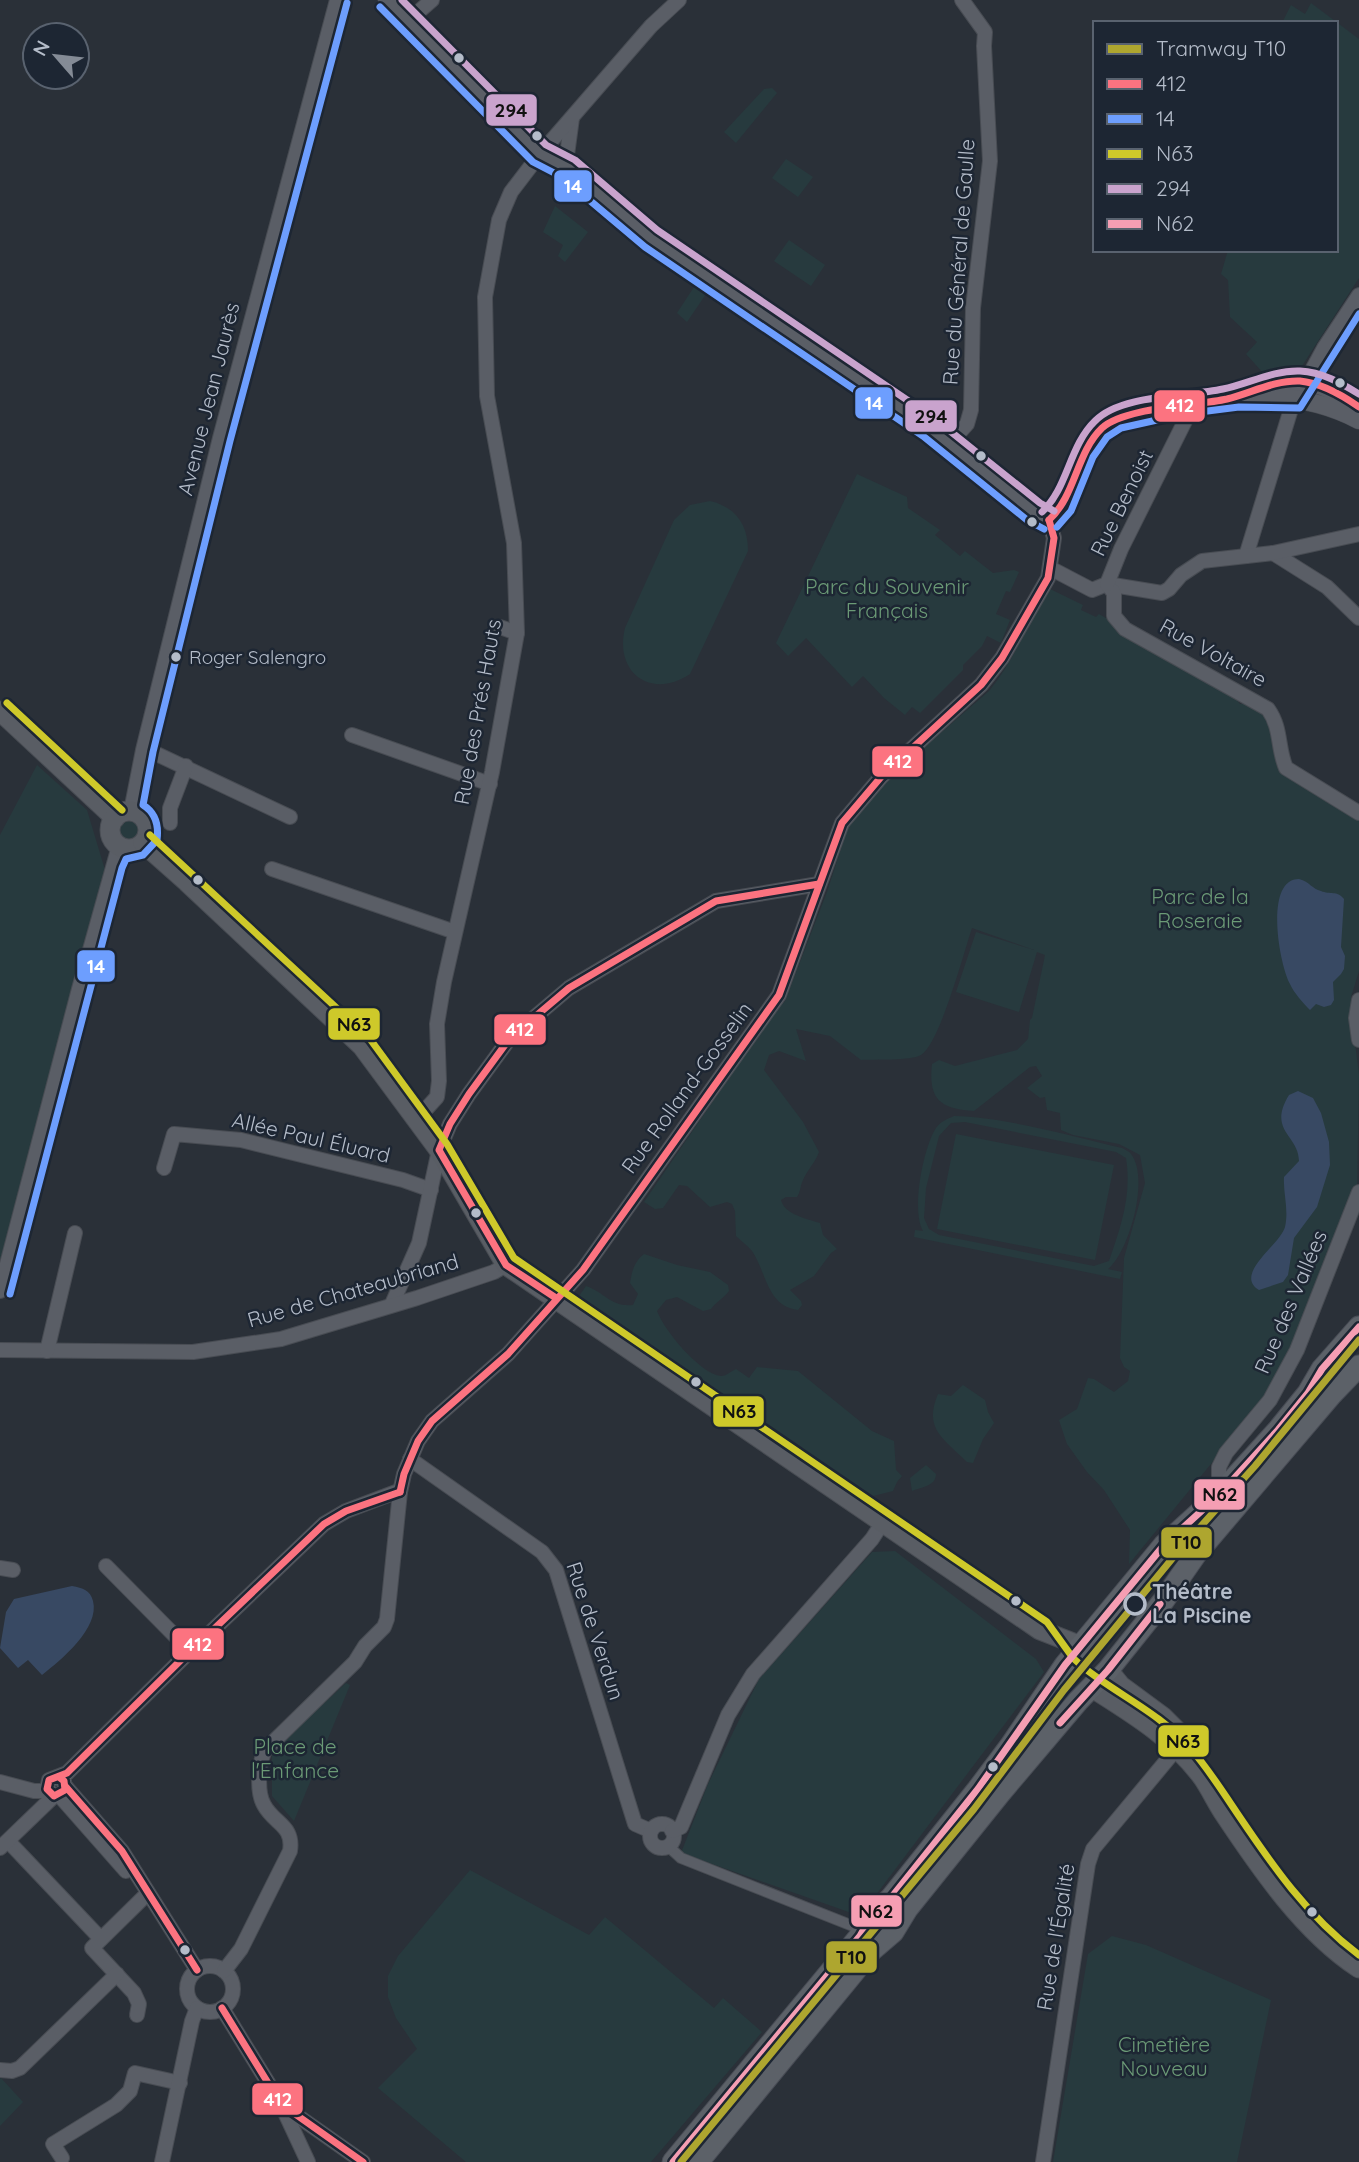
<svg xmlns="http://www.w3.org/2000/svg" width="1359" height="2162" font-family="Quicksand,sans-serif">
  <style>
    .green { fill: #273a3e; fill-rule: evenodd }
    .water { fill: #384963 }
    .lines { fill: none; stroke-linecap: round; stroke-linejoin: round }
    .pedestrian-casing { stroke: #484c53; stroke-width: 12 }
    .minor-casing { stroke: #484c53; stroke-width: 16 }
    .tertiary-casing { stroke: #484c53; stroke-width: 19 }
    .secondary-casing { stroke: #484c53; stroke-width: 21 }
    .primary-casing { stroke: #484c55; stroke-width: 23 }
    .pedestrian { stroke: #5a5e66; stroke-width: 10 }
    .minor { stroke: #5a5e66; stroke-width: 14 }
    .tertiary { stroke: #5a5e66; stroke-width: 18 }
    .secondary { stroke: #595d64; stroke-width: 19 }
    .primary { stroke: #5c6168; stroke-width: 21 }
    .bus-1-casing { stroke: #1d2633; stroke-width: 12 }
    .bus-2-casing { stroke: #1d2633; stroke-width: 12 }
    .bus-3-casing { stroke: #1d2633; stroke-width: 12 }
    .bus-4-casing { stroke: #1d2633; stroke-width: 12 }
    .bus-5-casing { stroke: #1d2633; stroke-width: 12 }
    .bus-1 { stroke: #fc7380; stroke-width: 7 }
    .bus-2 { stroke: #6d9efe; stroke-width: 7 }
    .bus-3 { stroke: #cec92a; stroke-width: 7 }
    .bus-4 { stroke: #c9a3cd; stroke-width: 7 }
    .bus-5 { stroke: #f59eb3; stroke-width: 7 }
    .tram-1-casing { stroke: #1d2633; stroke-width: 12 }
    .tram-1 { stroke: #aea62f; stroke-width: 7 }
    .bus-dot { fill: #b4bcc9; stroke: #1d2633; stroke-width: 2.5 }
    .stop-dot { fill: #1d2633; stroke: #b4bcc9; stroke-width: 3.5 }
    .labels { text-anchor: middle; stroke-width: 5; stroke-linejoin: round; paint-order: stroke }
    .bus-label { font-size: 19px; fill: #b4bcc9; stroke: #1d2633; text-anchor: start }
    .street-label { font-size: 21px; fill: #b4bcc9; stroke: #1d2633 }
    .park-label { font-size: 21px; fill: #6b9a76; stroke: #1d2633 }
    .stop-label { font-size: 21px; font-weight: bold; fill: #b4bcc9; stroke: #1d2633; text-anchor: start }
    .line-badge { stroke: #1d2633; stroke-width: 2.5 }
    .badge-label { font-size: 19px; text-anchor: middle; font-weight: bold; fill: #fff }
    .pale-badge-label { font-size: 19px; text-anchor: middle; font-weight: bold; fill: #111 }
  </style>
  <rect width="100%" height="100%" fill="#2a3038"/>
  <g class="green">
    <path d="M1311,3l48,36v239l-57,88 -9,6 -28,3 -19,-21 11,-12 -27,-25 -2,-37 -7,-6 7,-24h108v-227h-54l9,-18 14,9z"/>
    <path d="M772,88l5,5 -41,50 -12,-11 40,-43z"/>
    <path d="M786,159l27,18 -15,20 -26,-19z"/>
    <path d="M555,206l33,26 -23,30 -7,-6 5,-11 -20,-13z"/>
    <path d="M789,240l36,25 -14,21 -37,-25z"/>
    <path d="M694,287l12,7 -19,28 -10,-9z"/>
    <path d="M857,474l50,23 1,11 32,22 -5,5 25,21 5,-5 28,22 21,-3 5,2 -9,20 -4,-1 -10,23 14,6 -9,23 -14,-7 -5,10 -19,19v5l-43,43 -8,-6 -7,8 -21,-17 -21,-22 -11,11 -46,-49 -18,18 -12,-13z"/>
    <path d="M710,501c26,6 38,24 38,50l-58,123c-39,26 -76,-1 -65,-46l49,-108 16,-15z"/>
    <path d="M1048,588l35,17 -2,5 15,7 3,-3 129,76 12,14h5l21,10 16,58 77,49v150l-8,26v14l8,64 -2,119 -76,178 -25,37 -127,155 1,-34 -26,-40 -17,-18 -20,-28 -8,-24 18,-11 11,-31 6,1 20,13 14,-11 2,-10 -6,-4 -4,-9 4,-100 21,-75 -5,-28 -21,-11 -46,-9 -12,-5 -1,-17 -13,-3 -2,-13 -5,1 -13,-10 15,-12 -6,-10 -6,1 -56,44c-34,-2 -46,-12 -42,-47l7,-4 16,6 62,-16 11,-11 2,-19 2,-2 13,-63 -8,-3 -18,60 -63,-20 20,-60 58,18 -62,-22c-8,24 -32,115 -51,127 -10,6 -47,4 -60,5l-31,-24 -34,-7 10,32 -27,-10 -10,4 -5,15 39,52 16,30c-4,11 -11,17 -16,28 -3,6 -2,11 -6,17h-11l-5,3c3,14 26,19 39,23l3,12 14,14 -6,4 -17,23 -24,14 11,11 1,4 -4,5c-31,-3 -32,-39 -46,-59 -4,-5 -11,-10 -16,-15l-1,-25 -3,-7 -5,-2 -17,5 -23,-21 -8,-1 -16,23 -8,1 -11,-7 123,-180 18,-21 42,-109 21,-65 41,-49 100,-87c25,-30 40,-69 59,-103z"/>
    <path d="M37,765l50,45 18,60 -105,398v-433z"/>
    <circle cx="129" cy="830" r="12"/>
    <path d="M954,1116c51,1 117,20 168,32 3,2 7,3 9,6 19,24 -2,98 -23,115l14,3 -2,7 -206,-42 1,-7 8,1c-12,-20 0,-83 13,-103 4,-6 11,-9 18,-12zM965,1122l151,30 10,6c6,37 -5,68 -17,103l-15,5 -155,-31 -10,-6 -5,-11 2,-30 13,-52 12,-13z"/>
    <path d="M956,1134l158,31 -19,95 -158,-31z"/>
    <path d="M644,1254l33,11 33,7 18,13 1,6c-5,7 -13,11 -18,18l-8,2 -26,-14 -11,3 -9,11c7,19 43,63 64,65 6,0 10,-5 15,-7l13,9 8,-11 41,4 74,60 22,10 2,29 6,6 -5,6 -4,9 -20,5 -296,-197 9,-13c20,7 24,21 47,19l5,-11 -8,-11c2,-12 4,-21 14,-29z"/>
    <path d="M963,1385l22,15 3,12 6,11 -11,16 -10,24 -6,-1c-23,-23 -44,-33 -29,-68l13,2z"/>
    <path d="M926,1465l10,9c0,12 -14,13 -24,17l-2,-13z"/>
    <path d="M895,1551l141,108 8,13 -184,244 -179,-63 27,-69 51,-105 113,-127z"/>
    <path d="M346,1683l4,2 -56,136 -22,-25v-45z"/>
    <path d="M470,1870l119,65 16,-18 109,91 9,-10 39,34 -111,130h-185l-88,-74 39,-39 -21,-31 -8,-21v-21l10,-20z"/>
    <path d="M1112,1936l34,9 125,55 -34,162h-184l35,-208z"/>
    <path d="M1,2078l22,24 -23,24v-47z"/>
  </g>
  <g class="water">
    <path d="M1299,879c11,3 13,10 22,12 9,4 16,-1 23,8l-3,48 4,9 -1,13 -3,5 -8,8 1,18 -3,5 -7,2 -8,-3 -6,6c-7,-7 -16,-17 -20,-26 -11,-20 -26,-105 9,-105z"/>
    <path d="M1298,1091l15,7 8,15 8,29 1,23 -13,42 -23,31 -6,37 -5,7 -24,8c-26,-16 21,-45 26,-63 4,-18 -2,-33 -1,-50l15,-16c0,-26 -32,-30 -10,-66z"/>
    <path d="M72,1586c11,2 18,4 21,15 7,27 -32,59 -51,74l-14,-15 -10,8 -18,-20 6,-36 8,-13z"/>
  </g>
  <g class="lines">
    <g class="pedestrian-casing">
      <path id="pedestrian" d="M669,1847l12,11 182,72"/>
    </g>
    <g class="minor-casing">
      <g id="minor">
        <path d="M408,21l24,-21"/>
        <path d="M568,168l-1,-13 5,-37"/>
        <path d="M950,443l17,-19 4,-14 2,-102 17,-147 -6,-115 1,-14 -23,-32"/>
        <path d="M1273,553l54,34 32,31"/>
        <path d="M1246,556l45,-147 33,-61 35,-53"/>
        <path d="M1050,568l42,22 15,-6 55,9 7,-4 12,-14 21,-14 71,-8 86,-19"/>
        <path d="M1107,584l7,9v23l11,13 143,80c14,20 9,38 18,59l73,45"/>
        <path d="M1107,584l14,-35 73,-146"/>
        <path d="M500,627l17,6"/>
        <path d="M352,735l138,49"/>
        <path d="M144,748l146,69"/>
        <path d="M131,811l12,-61 77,-312 117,-438"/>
        <path d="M170,823v-15l16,-42"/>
        <path d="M272,869l183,63"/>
        <path d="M1359,1000l-3,18 3,22"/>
        <path d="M417,1119l20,-22 2,-16 -2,-57 7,-42 48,-210 25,-139 -3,-90 -27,-147 -2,-99 14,-77 12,-28 29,-38 111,-128 28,-26"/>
        <path d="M164,1168l10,-34 67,6 162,40 28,10"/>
        <path d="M0,1291l79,-302 40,-143"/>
        <path d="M392,1304l27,-61 20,-93 11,-26 19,-30 41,-56 59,-50 147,-87 103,-17"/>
        <path d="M0,1350l193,2 88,-13 136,-41 77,-26 12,-7"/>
        <path d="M47,1351l28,-118"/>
        <path d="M410,1459l132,93 14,18 79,254 16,7"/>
        <path d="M1219,1495v-28l7,-14 44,-53 27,-50 62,-158"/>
        <path d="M106,1566l80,81"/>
        <path d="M0,1568l13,2"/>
        <path d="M59,1777l5,4 1,9 -6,5 -5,1 -7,-7 2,-9 18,-7 118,-117 -2,-5 3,-4 8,1 130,-124 22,-13 50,-19h4"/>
        <path d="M0,1782l34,9h14"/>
        <path d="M66,1787l56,64 75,119"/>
        <path d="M59,1795l67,76"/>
        <circle cx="662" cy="1836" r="12"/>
        <path d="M672,1831l9,-4 47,-112 25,-41 119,-135 11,-17"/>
        <path d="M8,1841l93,98"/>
        <path d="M0,1848l54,-52"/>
        <circle cx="210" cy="1989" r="23"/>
        <path d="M224,1971l17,-22 49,-98c4,-26 -16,-27 -26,-46 -8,-14 -5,-42 1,-55l90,-88 10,-16 19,-19 3,-8 13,-127 4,-18 14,-33 14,-20 76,-67 75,-84 196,-275 63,-172 39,-46 100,-92 21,-27 46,-80 6,-40 -5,-18"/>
        <path d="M222,2008l59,96 27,58"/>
        <path d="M137,2015l2,-11 -5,-11 -42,-45 56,-55"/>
        <path d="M0,2070l12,1 8,-3 97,-94"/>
        <path d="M282,2105l81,57"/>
        <path d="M62,2158l-9,-14 63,-39 14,-14 5,-18 45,10"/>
        <path d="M162,2162l30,-141 5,-13"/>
        <path d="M1043,2162l45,-298 5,-15 84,-101"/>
      </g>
    </g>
    <g class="tertiary-casing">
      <g id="tertiary">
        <path d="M387,0l153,154 28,14 83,70 278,190 116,91 7,-1c23,-27 24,-68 52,-92 24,-20 102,-21 135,-30 21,-5 45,-18 67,-14 18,2 39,15 53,25"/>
        <path d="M1254,396c36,0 73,7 105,24"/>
      </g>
    </g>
    <g class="secondary-casing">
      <g id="secondary">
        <path d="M0,711l115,107"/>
        <circle cx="129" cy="830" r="19"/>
        <path d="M143,843l44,39 175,164 77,104 67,115 534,365 41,16"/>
        <path d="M1108,1670l13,16 42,31 26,26"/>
        <path d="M1091,1687c41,26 83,51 112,91 8,12 14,25 22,37 36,54 79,117 134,153"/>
      </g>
    </g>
    <g class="primary-casing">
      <g id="primary">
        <path d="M673,2162l187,-226 12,-21 19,-17 87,-109 33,-44 54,-80 99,-120 55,-50 59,-65 30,-37 14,-24 37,-42"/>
        <path d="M698,2162l174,-212 21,-18 14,-23 94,-117 77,-91 30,-31 56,-70 32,-46 135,-159 28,-29"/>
      </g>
    </g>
    <use href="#pedestrian" class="pedestrian"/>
    <use href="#minor" class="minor"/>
    <use href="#tertiary" class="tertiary"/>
    <use href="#secondary" class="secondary"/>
    <use href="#primary" class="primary"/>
    <g class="bus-1-casing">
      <g id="bus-1">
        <path d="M1049,520c27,-25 27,-67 53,-92 23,-21 94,-22 125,-29 24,-6 48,-19 73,-18 22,2 42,14 59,26"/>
        <path d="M556,1298l-50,-33 -67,-115 11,-26 19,-30 41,-56 59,-50 147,-87 103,-17"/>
        <path d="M400,1492l4,-18 14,-33 14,-20 76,-67 75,-84 196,-275 63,-172 39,-46 100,-92 21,-27 46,-80 6,-40 -5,-18"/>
        <path d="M59,1777l5,4 1,9 -11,6 -7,-7 2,-9 18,-7 118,-117 -2,-5 3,-4 8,1 130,-124 22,-13 54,-19"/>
        <path d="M66,1787l56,64 75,119"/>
        <path d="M222,2008l59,96 82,58"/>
      </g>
    </g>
    <g class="bus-2-casing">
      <g id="bus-2">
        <path d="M380,7l153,155 29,15 83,70 278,189 104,84 17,9"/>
        <path d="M1057,527l14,-16 22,-54 14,-20 14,-9 63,-14 55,-7 61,1 59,-94"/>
        <path d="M10,1294l112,-426 4,-9 17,-4 14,-15c2,-15 -1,-27 -14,-35l10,-53 77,-311 117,-438"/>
      </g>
    </g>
    <g class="bus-3-casing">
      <g id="bus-3">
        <path d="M7,703l115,107"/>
        <path d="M150,835l220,204 77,105 67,114 533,364 26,36 10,9c35,28 77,46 107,81 18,20 32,43 47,65 35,52 71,104 122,142"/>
      </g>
    </g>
    <g class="bus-4-casing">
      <g id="bus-4">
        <path d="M402,0l144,145 29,15 82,70 278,189 105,84 14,8"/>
        <path d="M1042,512c26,-24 27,-66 53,-91 26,-27 92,-24 128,-32 25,-5 50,-19 77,-18 22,1 41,12 59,23"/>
      </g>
    </g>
    <g class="bus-5-casing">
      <g id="bus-5">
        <path d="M1060,1723l48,-53 52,-66"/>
        <path d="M673,2162l187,-226 12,-21 19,-17 87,-109 87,-124 99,-120 55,-50 59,-65 30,-37 14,-24 37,-42"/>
      </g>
    </g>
    <use href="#bus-1" class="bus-1"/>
    <use href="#bus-2" class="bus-2"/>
    <use href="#bus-3" class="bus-3"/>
    <use href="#bus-4" class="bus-4"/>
    <use href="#bus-5" class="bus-5"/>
    <g class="tram-1-casing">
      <path id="tram-1" d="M681,2162l293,-353 90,-119 112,-136 79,-88 104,-126"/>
    </g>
    <use href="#tram-1" class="tram-1"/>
  </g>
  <g class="bus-dot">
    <circle cx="459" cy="58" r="6"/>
    <circle cx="537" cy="136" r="6"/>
    <circle cx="1340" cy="383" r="6"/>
    <circle cx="981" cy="456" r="6"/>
    <circle cx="1032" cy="522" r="6"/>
    <circle cx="176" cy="657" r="6"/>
    <circle cx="198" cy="880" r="6"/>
    <circle cx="476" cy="1213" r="6"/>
    <circle cx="696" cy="1382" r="6"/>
    <circle cx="1016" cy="1601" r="6"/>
    <circle cx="993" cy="1767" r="6"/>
    <circle cx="1312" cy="1912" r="6"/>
    <circle cx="185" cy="1950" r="6"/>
  </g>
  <circle class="stop-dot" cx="1135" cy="1604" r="10"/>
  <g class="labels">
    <g class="bus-label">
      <text x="189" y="664">Roger Salengro</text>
    </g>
    <g class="street-label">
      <text transform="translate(959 262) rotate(-86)" y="7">Rue du Général de Gaulle</text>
      <text transform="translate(209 399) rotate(-76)" y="7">Avenue Jean Jaurès</text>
      <text transform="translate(1122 503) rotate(-64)" y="7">Rue Benoist</text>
      <text transform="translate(1213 653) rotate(29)" y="7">Rue Voltaire</text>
      <text transform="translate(478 712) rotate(-80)" y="7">Rue des Prés Hauts</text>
      <text transform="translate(687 1088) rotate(-54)" y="7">Rue Rolland-Gosselin</text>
      <text transform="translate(311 1138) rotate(13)" y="7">Allée Paul Éluard</text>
      <text transform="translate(353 1291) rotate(-16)" y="7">Rue de Chateaubriand</text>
      <text transform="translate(1291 1302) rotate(-67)" y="7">Rue des Vallées</text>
      <text transform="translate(595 1631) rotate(72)" y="7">Rue de Verdun</text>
      <text transform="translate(1056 1937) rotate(-81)" y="7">Rue de l'Égalité</text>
    </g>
    <g class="park-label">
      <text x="887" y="594">Parc du Souvenir<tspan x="887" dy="24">Français</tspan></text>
      <text x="1200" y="904">Parc de la<tspan x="1200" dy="24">Roseraie</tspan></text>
      <text x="295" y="1754">Place de<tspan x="295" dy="24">l'Enfance</tspan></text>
      <text x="1164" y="2052">Cimetière<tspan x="1164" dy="24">Nouveau</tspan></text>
    </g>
    <g class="stop-label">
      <text x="1152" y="1599">Théâtre<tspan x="1152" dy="24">La Piscine</tspan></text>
    </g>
  </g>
  <g class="line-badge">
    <rect x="485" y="93" width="53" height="34" rx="7" fill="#c9a3cd"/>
    <rect x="553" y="169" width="40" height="34" rx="7" fill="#6d9efe"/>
    <rect x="854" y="386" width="40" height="34" rx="7" fill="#6d9efe"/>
    <rect x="1153" y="389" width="53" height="34" rx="7" fill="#fc7380"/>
    <rect x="904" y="399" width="54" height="34" rx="7" fill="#c9a3cd"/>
    <rect x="871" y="745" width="53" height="33" rx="7" fill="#fc7380"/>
    <rect x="76" y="949" width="40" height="34" rx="7" fill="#6d9efe"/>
    <rect x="327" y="1007" width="54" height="34" rx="7" fill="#cec92a"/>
    <rect x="493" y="1013" width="54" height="33" rx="7" fill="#fc7380"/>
    <rect x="712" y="1395" width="53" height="33" rx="7" fill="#cec92a"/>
    <rect x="1193" y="1478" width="53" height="33" rx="7" fill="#f59eb3"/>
    <rect x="1160" y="1526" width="53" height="33" rx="7" fill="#aea62f"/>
    <rect x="171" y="1627" width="54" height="34" rx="7" fill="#fc7380"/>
    <rect x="1157" y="1724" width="53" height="34" rx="7" fill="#cec92a"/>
    <rect x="850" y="1894" width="53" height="34" rx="7" fill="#f59eb3"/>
    <rect x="825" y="1940" width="53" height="34" rx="7" fill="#aea62f"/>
    <rect x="251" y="2082" width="53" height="34" rx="7" fill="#fc7380"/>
  </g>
  <g class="badge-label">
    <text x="573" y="193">14</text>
    <text x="874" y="410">14</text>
    <text x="1180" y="412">412</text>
    <text x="898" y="768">412</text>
    <text x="96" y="973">14</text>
    <text x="520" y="1036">412</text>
    <text x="198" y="1651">412</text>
    <text x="278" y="2106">412</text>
  </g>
  <g class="pale-badge-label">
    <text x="511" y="117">294</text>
    <text x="931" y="423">294</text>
    <text x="354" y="1031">N63</text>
    <text x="739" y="1418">N63</text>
    <text x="1220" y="1501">N62</text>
    <text x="1186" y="1549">T10</text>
    <text x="1183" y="1748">N63</text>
    <text x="876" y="1918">N62</text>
    <text x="851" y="1964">T10</text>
  </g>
  <rect x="1093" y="21" width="245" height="231" fill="#1d2633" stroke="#59626f" stroke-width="2"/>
  <rect x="1107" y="44" width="35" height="10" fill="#aea62f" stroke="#59626f" stroke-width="2"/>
  <text x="1156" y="56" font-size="21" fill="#b4bcc9">Tramway T10</text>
  <rect x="1107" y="79" width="35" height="10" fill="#fc7380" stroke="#59626f" stroke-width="2"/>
  <text x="1156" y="91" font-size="21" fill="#b4bcc9">412</text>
  <rect x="1107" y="114" width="35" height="10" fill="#6d9efe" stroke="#59626f" stroke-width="2"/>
  <text x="1156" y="126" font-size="21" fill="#b4bcc9">14</text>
  <rect x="1107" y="149" width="35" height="10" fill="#cec92a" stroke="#59626f" stroke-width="2"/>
  <text x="1156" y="161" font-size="21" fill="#b4bcc9">N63</text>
  <rect x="1107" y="184" width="35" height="10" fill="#c9a3cd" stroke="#59626f" stroke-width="2"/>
  <text x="1156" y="196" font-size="21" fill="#b4bcc9">294</text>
  <rect x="1107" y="219" width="35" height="10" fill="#f59eb3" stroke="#59626f" stroke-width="2"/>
  <text x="1156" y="231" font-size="21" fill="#b4bcc9">N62</text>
  <g transform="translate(56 56) rotate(298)"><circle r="33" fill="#1d2633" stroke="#59626f" stroke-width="2"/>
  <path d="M0-5L12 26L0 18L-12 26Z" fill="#848b96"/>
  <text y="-10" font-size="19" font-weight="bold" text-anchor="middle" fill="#b4bcc9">N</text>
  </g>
</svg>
